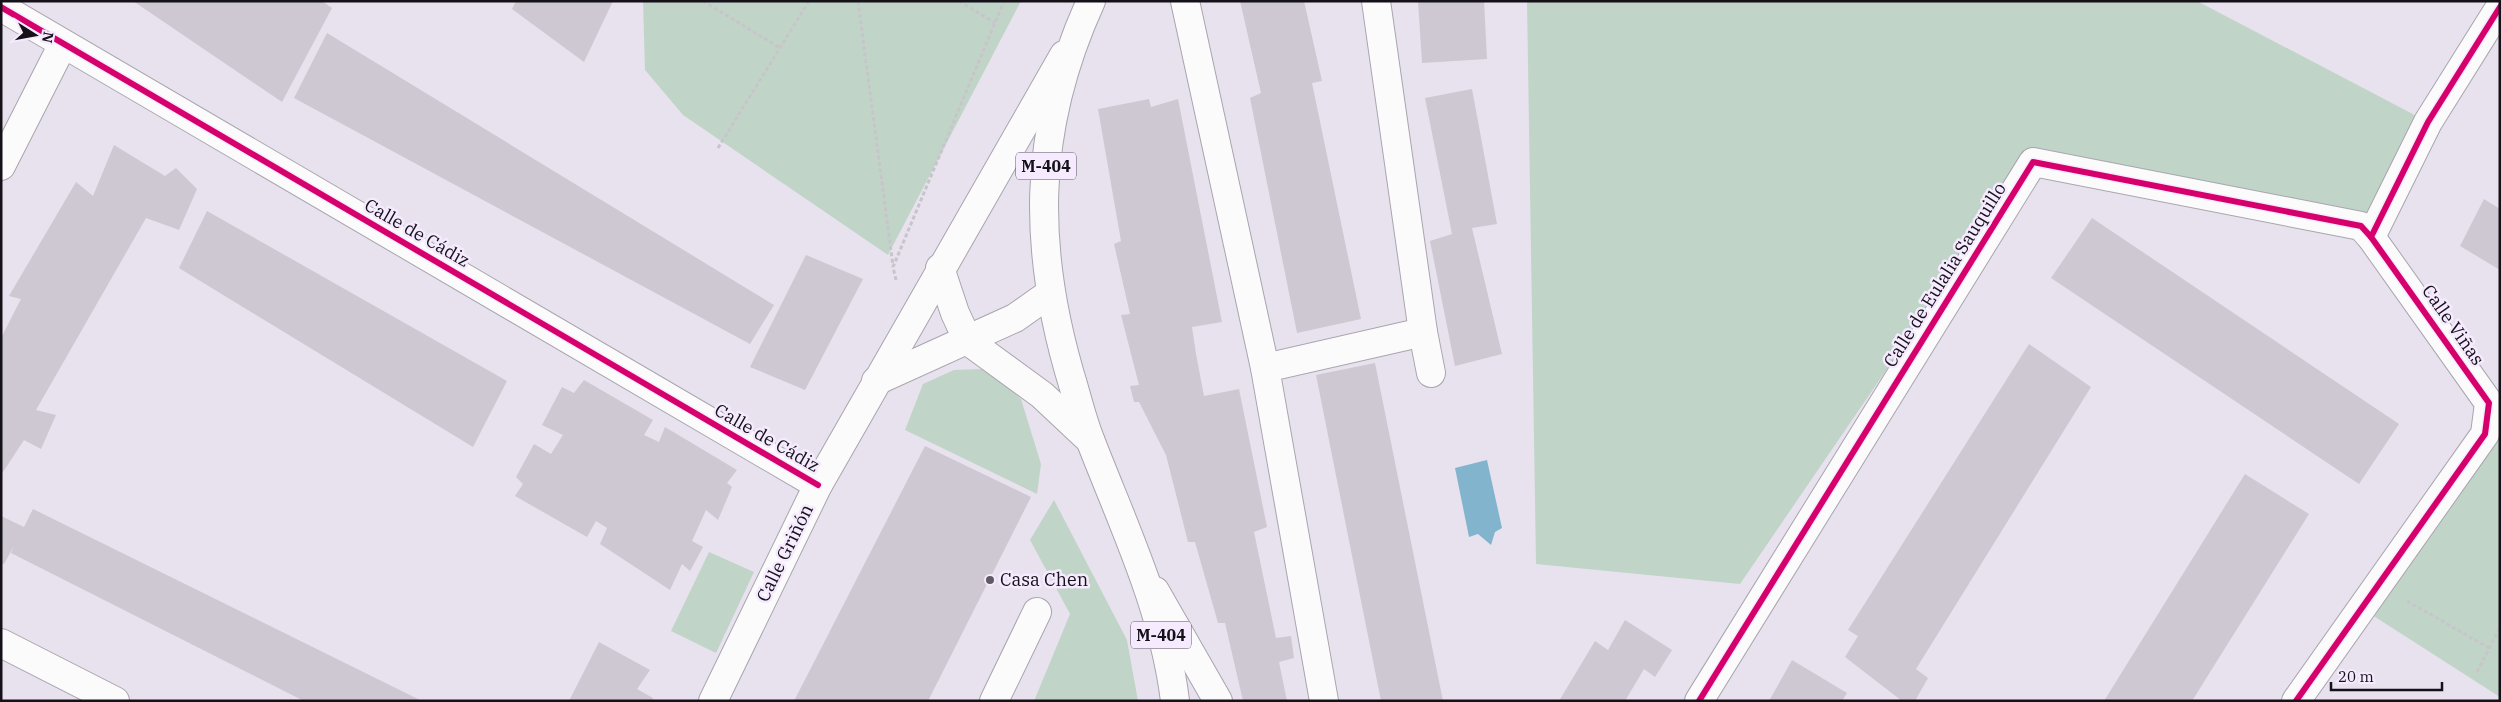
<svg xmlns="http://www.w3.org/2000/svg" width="2501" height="702" font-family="'IBM Plex Serif',serif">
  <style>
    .green { fill: #c0d5c8 }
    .water { fill: #82b4cd }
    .building { fill: #cdc8d2 }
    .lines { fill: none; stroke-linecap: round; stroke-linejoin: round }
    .minor-casing { stroke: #a9a4ae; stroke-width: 30 }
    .major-casing { stroke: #a9a4ae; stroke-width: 30 }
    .path { stroke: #c8c5ca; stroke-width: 3; stroke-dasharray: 4 2.5; stroke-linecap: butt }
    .minor { stroke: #fcfbfc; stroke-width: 28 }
    .major { stroke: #fcfbfc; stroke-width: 28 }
    .cycleway-casing { stroke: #f5eafe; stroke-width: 9 }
    .cycleway { stroke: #d6006c; stroke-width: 6 }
    .poi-dot { fill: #5f5a64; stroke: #f5eafe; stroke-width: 2 }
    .labels { text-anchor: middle; stroke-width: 5; stroke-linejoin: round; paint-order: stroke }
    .shield { fill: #f5eafe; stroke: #58525e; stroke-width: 1 }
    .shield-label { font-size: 16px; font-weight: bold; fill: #151119 }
    .street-label { font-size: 18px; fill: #151119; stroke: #f5eafe }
    .poi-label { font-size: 18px; fill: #151119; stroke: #f5eafe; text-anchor: start }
  </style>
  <rect width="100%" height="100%" fill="#e8e2ee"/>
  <g class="green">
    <path d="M643,1h378l-133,254 -205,-140 -38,-45z"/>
    <path d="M1527,1h670l231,121 -57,92 -333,-66 -298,436 -204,-20z"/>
    <path d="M982,369l22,14 17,16 20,65 -4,30 -132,-64 18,-46 31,-14z"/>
    <path d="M2500,421v276l-128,-82z"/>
    <path d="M1054,500l73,140 11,61h-104l36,-87 -40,-74z"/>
    <path d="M709,552l45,20 -38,81 -45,-22z"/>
  </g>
  <path class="water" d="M1487,460l15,68 -7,4 -4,13 -13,-11 -9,3 -14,-69z"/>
  <g class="building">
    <path d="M133,1h189l10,7 -50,94z"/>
    <path d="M516,1h97l-29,61 -72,-53z"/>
    <path d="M1240,1h64l18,80 -10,2 49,236 -64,14 -47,-235 11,-5z"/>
    <path d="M1418,1h66l3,58 -65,4z"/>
    <path d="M327,33l447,272 -24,39 -456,-246z"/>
    <path d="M1472,89l25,135 -25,4 30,126 -47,12 -25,-125 22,-7 -27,-136z"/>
    <path d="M1149,99l2,8 27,-8 44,223 -30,5 4,27 8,42 35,-7 28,138 -13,5 22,106 15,-2 3,22 -15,4 8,39h-44l-18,-78h-7l-23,-81h-7l-22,-87 -27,-53h-5l-4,-16 9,-1 -18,-70 9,-1 -16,-70 7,-3 -23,-132z"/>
    <path d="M114,145l51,31 11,-8 21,21 -18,41 -33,-12 -110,192 20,5 -15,34 -17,-9 -23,35v-137l20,-39 -12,-3 67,-114 17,14z"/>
    <path d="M2484,199l16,10v61l-40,-24z"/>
    <path d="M207,211l300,170 -34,66 -294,-179z"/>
    <path d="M2092,218l307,206 -40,60 -308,-206z"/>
    <path d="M806,255l57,24 -58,111 -55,-23z"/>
    <path d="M2029,344l62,43 -175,282 12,9 -13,23h-13l-57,-44 13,-21 -10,-6z"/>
    <path d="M1375,363l68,338h-62l-65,-326z"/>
    <path d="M584,380l69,40 -9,15 15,7 6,-15 72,43 -10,13 5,4 -14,33 -12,-10 -14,31 11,6 -13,24 -8,-7 -12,26 -70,-46 7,-16 -11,-7 -9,16 -72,-41 8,-12 -7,-7 18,-33 17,10 12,-19 -21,-10 20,-38 12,6z"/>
    <path d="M925,446l106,51 -103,204h-134z"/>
    <path d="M2245,474l64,40 -117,187h-88z"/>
    <path d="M33,509l389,192h-118l-293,-148 3,-7 -10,18 -3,-1v-47l23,11z"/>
    <path d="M1625,620l47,30 -17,27 -11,-8 -19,32h-66l36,-60 13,9z"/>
    <path d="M599,642l51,28 -13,19 16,9 -1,3h-83z"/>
    <path d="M1792,660l55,33 -5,8h-73z"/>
  </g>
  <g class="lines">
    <g class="minor-casing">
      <g id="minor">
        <path d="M1185,1l80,367 59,333"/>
        <path d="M1376,1l47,331 8,41"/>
        <path d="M1,7l817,478"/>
        <path d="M1,166l62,-122"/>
        <path d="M940,268l15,45 13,28 74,54 48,45"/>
        <path d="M1265,368l158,-36"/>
        <path d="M876,381l139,-63 34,-24"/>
        <path d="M1155,591l63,110"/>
        <path d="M1,643l114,58"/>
        <path d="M713,701l105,-216 246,-430"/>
        <path d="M994,701l43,-89"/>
        <path d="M1699,701l334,-539 328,64 10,11"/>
        <path d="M2296,701l189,-267 4,-31 -118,-166 57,-115 72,-115"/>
      </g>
    </g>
    <g class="major-casing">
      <path id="major" d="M1091,1c-60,131 -59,251 -17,387 5,18 10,37 17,54 33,85 73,168 84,259"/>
    </g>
    <g class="path">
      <path d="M703,1l77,47"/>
      <path d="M858,1l35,265"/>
      <path d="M959,1l36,22"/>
      <path d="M718,148l91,-147"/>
      <path d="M896,280l-3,-13 111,-266"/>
      <path d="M2407,601l82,47"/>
      <path d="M2477,672l23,-45"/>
    </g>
    <use href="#minor" class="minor"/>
    <use href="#major" class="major"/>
    <g class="cycleway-casing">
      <g id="cycleway">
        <path d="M1,7l817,478"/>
        <path d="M1699,701l334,-539 328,64 10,11"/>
        <path d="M2296,701l189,-267 4,-31 -118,-166 57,-115 72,-115"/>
      </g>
    </g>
    <use href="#cycleway" class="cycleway"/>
  </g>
  <circle class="poi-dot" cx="990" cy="580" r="5"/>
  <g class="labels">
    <g class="shield">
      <rect x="1016" y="152.5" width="60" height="27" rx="4"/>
      <rect x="1131" y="621.5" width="60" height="27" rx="4"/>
    </g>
    <g class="shield-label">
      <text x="1046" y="172">M-404</text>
      <text x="1161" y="641">M-404</text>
    </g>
    <g class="street-label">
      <text transform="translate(417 233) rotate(30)" y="6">Calle de Cádiz</text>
      <text transform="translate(1945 275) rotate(-58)" y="6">Calle de Eulalia Sauquillo</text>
      <text transform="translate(2453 325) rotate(55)" y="6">Calle Viñas</text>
      <text transform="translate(767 438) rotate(30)" y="6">Calle de Cádiz</text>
      <text transform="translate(785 553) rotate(-64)" y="6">Calle Griñón</text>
    </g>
    <g class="poi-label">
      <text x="1000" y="586">Casa Chen</text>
    </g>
  </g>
  <rect width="2501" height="702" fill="none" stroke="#151119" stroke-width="5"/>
  <g transform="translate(35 35) rotate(101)" stroke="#f5eafe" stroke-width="4" paint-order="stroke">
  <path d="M0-4L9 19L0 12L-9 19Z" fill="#151119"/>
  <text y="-8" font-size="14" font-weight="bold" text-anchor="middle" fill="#151119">N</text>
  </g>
  <path d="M2331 682v8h111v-8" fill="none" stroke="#151119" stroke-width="2.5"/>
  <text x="2338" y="682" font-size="15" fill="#151119" stroke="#f5eafe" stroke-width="4" paint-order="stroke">20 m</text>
</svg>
